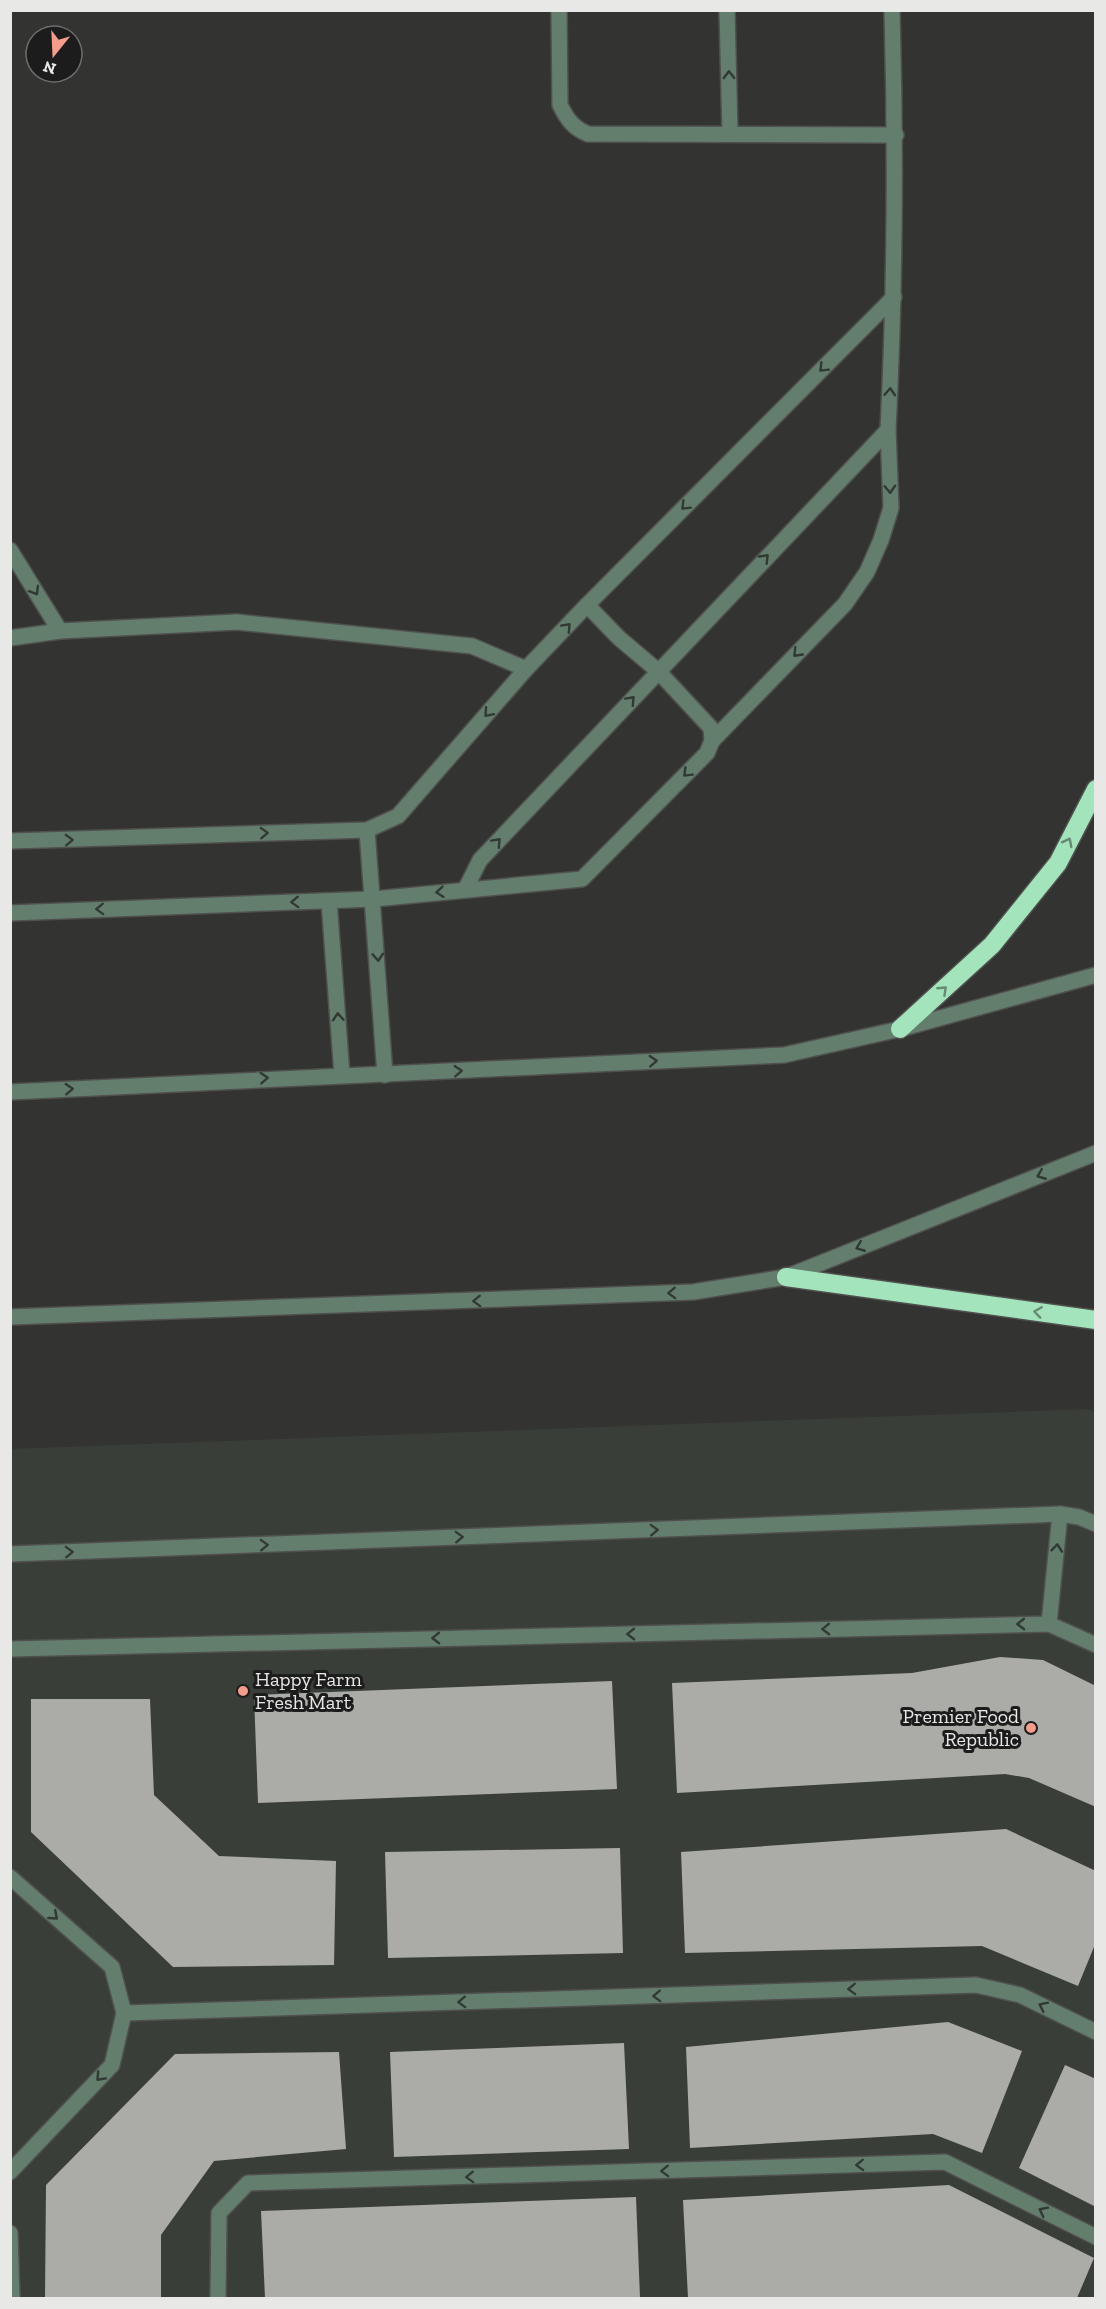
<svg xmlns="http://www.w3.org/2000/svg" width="1106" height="2309" font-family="'Zilla Slab',serif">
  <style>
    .built { fill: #3a3e38 }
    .building { fill: #ababa8 }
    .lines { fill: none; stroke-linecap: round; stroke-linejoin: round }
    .minor-casing { stroke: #50514f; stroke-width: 18 }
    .highway-casing { stroke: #50514f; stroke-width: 21 }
    .minor { stroke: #647e6e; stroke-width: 15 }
    .highway { stroke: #a3e4bd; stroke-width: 18 }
    .oneway { stroke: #313934 }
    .oneway2 { stroke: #668a74 }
    .poi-dot { fill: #f49d8d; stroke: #1b1c1b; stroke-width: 2 }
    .labels { text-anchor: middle; stroke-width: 6; stroke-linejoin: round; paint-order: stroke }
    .poi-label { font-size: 20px; fill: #e8e9e7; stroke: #1b1c1b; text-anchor: start }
  </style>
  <rect width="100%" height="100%" fill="#333432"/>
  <path class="built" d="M1089,1409l6,3v886h-1084l-1,-849z"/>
  <g class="building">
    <path d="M1000,1657l43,3 53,26v121l-67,-29 -24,-4 -328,19 -5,-110 240,-10z"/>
    <path d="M612,1681l5,108 -359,14 -4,-108z"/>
    <path d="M31,1699h119l4,96 65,61 117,5 -2,104 -161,2 -142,-135z"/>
    <path d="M1006,1829l90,42v71l-18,44 -96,-40 -297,7 -4,-101z"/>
    <path d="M620,1848l3,105 -235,5 -3,-106z"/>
    <path d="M948,2022l74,29 -40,102 -49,-19 -243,14 -4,-101z"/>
    <path d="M624,2043l5,106 -235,8 -4,-105z"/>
    <path d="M339,2052l7,97 -132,12 -53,74v63h-116l1,-113 129,-131z"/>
    <path d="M1065,2065l31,14v128l-77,-39z"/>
    <path d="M949,2185l145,73 -17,40h-389l-5,-98z"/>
    <path d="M636,2197l4,101h-375l-4,-87z"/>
  </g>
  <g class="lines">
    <g class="minor-casing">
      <g id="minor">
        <path d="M559,10l1,95c7,14 13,23 28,29l308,1"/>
        <path d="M727,10l3,124"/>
        <path d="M10,550l50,81"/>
        <path d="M587,605l307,-308"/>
        <path d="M10,638l50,-7 177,-9 235,24 54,23"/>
        <path d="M712,741l133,-137 22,-32 14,-32 10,-32 -3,-78"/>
        <path d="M367,830l18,245"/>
        <path d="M10,841l357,-11 31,-14 128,-147 61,-64 32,33 39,33 53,57 1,13 -5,12 -125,126 -208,20 -364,14"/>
        <path d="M465,890l15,-30 408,-430c7,-140 8,-279 4,-420"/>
        <path d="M329,901l13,174"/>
        <path d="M10,1092l774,-37 116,-26 196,-54"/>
        <path d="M10,1317l683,-25 93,-15 310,-124"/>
        <path d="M10,1554l1050,-40 19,3 17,7"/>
        <path d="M1049,1624l11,-110"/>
        <path d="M10,1649l1039,-25 47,21"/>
        <path d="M10,1877l102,90 12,46 -12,52 -102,107"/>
        <path d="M124,2013l852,-28 44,10 76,37"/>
        <path d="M10,2233l2,65"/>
        <path d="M218,2298l1,-85 29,-30 697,-21 151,75"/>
      </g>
    </g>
    <g class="highway-casing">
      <g id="highway">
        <path d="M900,1029l92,-84 66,-82 38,-74"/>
        <path d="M786,1277l310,43"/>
      </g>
    </g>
    <use href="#minor" class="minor"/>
    <use href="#highway" class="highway"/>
  </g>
  <defs><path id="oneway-chevron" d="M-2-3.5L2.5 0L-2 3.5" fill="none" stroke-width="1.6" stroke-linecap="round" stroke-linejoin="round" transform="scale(1.5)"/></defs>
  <g class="oneway">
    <use href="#oneway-chevron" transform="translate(729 75) rotate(-91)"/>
    <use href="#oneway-chevron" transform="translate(823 368) rotate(135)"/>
    <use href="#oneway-chevron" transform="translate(890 392) rotate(-87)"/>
    <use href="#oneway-chevron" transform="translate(890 489) rotate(88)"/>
    <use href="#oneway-chevron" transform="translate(685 506) rotate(135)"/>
    <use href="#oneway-chevron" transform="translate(765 558) rotate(-46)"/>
    <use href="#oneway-chevron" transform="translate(35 591) rotate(59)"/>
    <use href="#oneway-chevron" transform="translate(567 627) rotate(-47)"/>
    <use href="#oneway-chevron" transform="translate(797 653) rotate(134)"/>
    <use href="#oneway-chevron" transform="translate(631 700) rotate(-47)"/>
    <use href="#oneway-chevron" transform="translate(488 713) rotate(131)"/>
    <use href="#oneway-chevron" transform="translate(687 773) rotate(135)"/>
    <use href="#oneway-chevron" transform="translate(264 833) rotate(-2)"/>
    <use href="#oneway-chevron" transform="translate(69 840) rotate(-2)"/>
    <use href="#oneway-chevron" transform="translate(497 842) rotate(-47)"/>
    <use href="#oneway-chevron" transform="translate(440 892) rotate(175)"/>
    <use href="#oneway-chevron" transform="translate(295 902) rotate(178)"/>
    <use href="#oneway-chevron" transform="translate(100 909) rotate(178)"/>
    <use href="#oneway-chevron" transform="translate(378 957) rotate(86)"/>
    <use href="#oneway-chevron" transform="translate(338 1017) rotate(-94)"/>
    <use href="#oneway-chevron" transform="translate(653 1061) rotate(-3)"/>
    <use href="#oneway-chevron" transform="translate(458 1071) rotate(-3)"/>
    <use href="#oneway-chevron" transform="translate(264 1078) rotate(-3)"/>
    <use href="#oneway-chevron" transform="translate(69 1089) rotate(-3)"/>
    <use href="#oneway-chevron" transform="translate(1041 1175) rotate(158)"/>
    <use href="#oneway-chevron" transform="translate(860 1247) rotate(158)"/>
    <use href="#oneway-chevron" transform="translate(672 1293) rotate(178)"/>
    <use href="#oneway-chevron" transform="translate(477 1301) rotate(178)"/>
    <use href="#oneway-chevron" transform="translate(654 1530) rotate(-2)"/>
    <use href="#oneway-chevron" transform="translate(459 1537) rotate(-2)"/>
    <use href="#oneway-chevron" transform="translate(264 1545) rotate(-2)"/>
    <use href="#oneway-chevron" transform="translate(1057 1548) rotate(-84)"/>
    <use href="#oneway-chevron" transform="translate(69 1552) rotate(-2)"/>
    <use href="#oneway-chevron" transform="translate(1021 1624) rotate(179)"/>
    <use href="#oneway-chevron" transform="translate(826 1629) rotate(179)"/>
    <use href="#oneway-chevron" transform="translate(631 1634) rotate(179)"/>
    <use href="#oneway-chevron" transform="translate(436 1638) rotate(179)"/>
    <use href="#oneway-chevron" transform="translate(54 1916) rotate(41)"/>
    <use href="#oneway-chevron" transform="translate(852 1989) rotate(178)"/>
    <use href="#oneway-chevron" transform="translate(657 1996) rotate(178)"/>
    <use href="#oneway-chevron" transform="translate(462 2002) rotate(178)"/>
    <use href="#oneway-chevron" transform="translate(1043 2006) rotate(-154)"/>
    <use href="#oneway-chevron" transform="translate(100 2077) rotate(133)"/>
    <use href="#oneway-chevron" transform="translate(860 2165) rotate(178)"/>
    <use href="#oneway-chevron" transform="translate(665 2171) rotate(178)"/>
    <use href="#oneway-chevron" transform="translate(470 2177) rotate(178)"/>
    <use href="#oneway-chevron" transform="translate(1043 2211) rotate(-153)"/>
  </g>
  <g class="oneway2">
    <use href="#oneway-chevron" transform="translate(1068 842) rotate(-63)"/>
    <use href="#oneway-chevron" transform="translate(943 990) rotate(-43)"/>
    <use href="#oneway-chevron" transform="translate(1038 1312) rotate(-172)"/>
  </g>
  <g class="poi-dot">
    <circle cx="243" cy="1691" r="6"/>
    <circle cx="1031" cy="1728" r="6"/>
  </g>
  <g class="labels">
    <g class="poi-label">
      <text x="255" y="1686">Happy Farm<tspan x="255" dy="23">Fresh Mart</tspan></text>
      <text x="1019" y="1723" text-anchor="end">Premier Food<tspan x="1019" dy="23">Republic</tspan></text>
    </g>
  </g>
  <rect width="1106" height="2309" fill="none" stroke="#e8e9e7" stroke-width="24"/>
  <g transform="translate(54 54) rotate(198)"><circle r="28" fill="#1b1c1b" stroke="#6d6e6d" stroke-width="1.5"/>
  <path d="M0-4.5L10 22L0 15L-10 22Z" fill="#f49d8d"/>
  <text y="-9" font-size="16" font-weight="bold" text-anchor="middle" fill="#e8e9e7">N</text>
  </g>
</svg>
